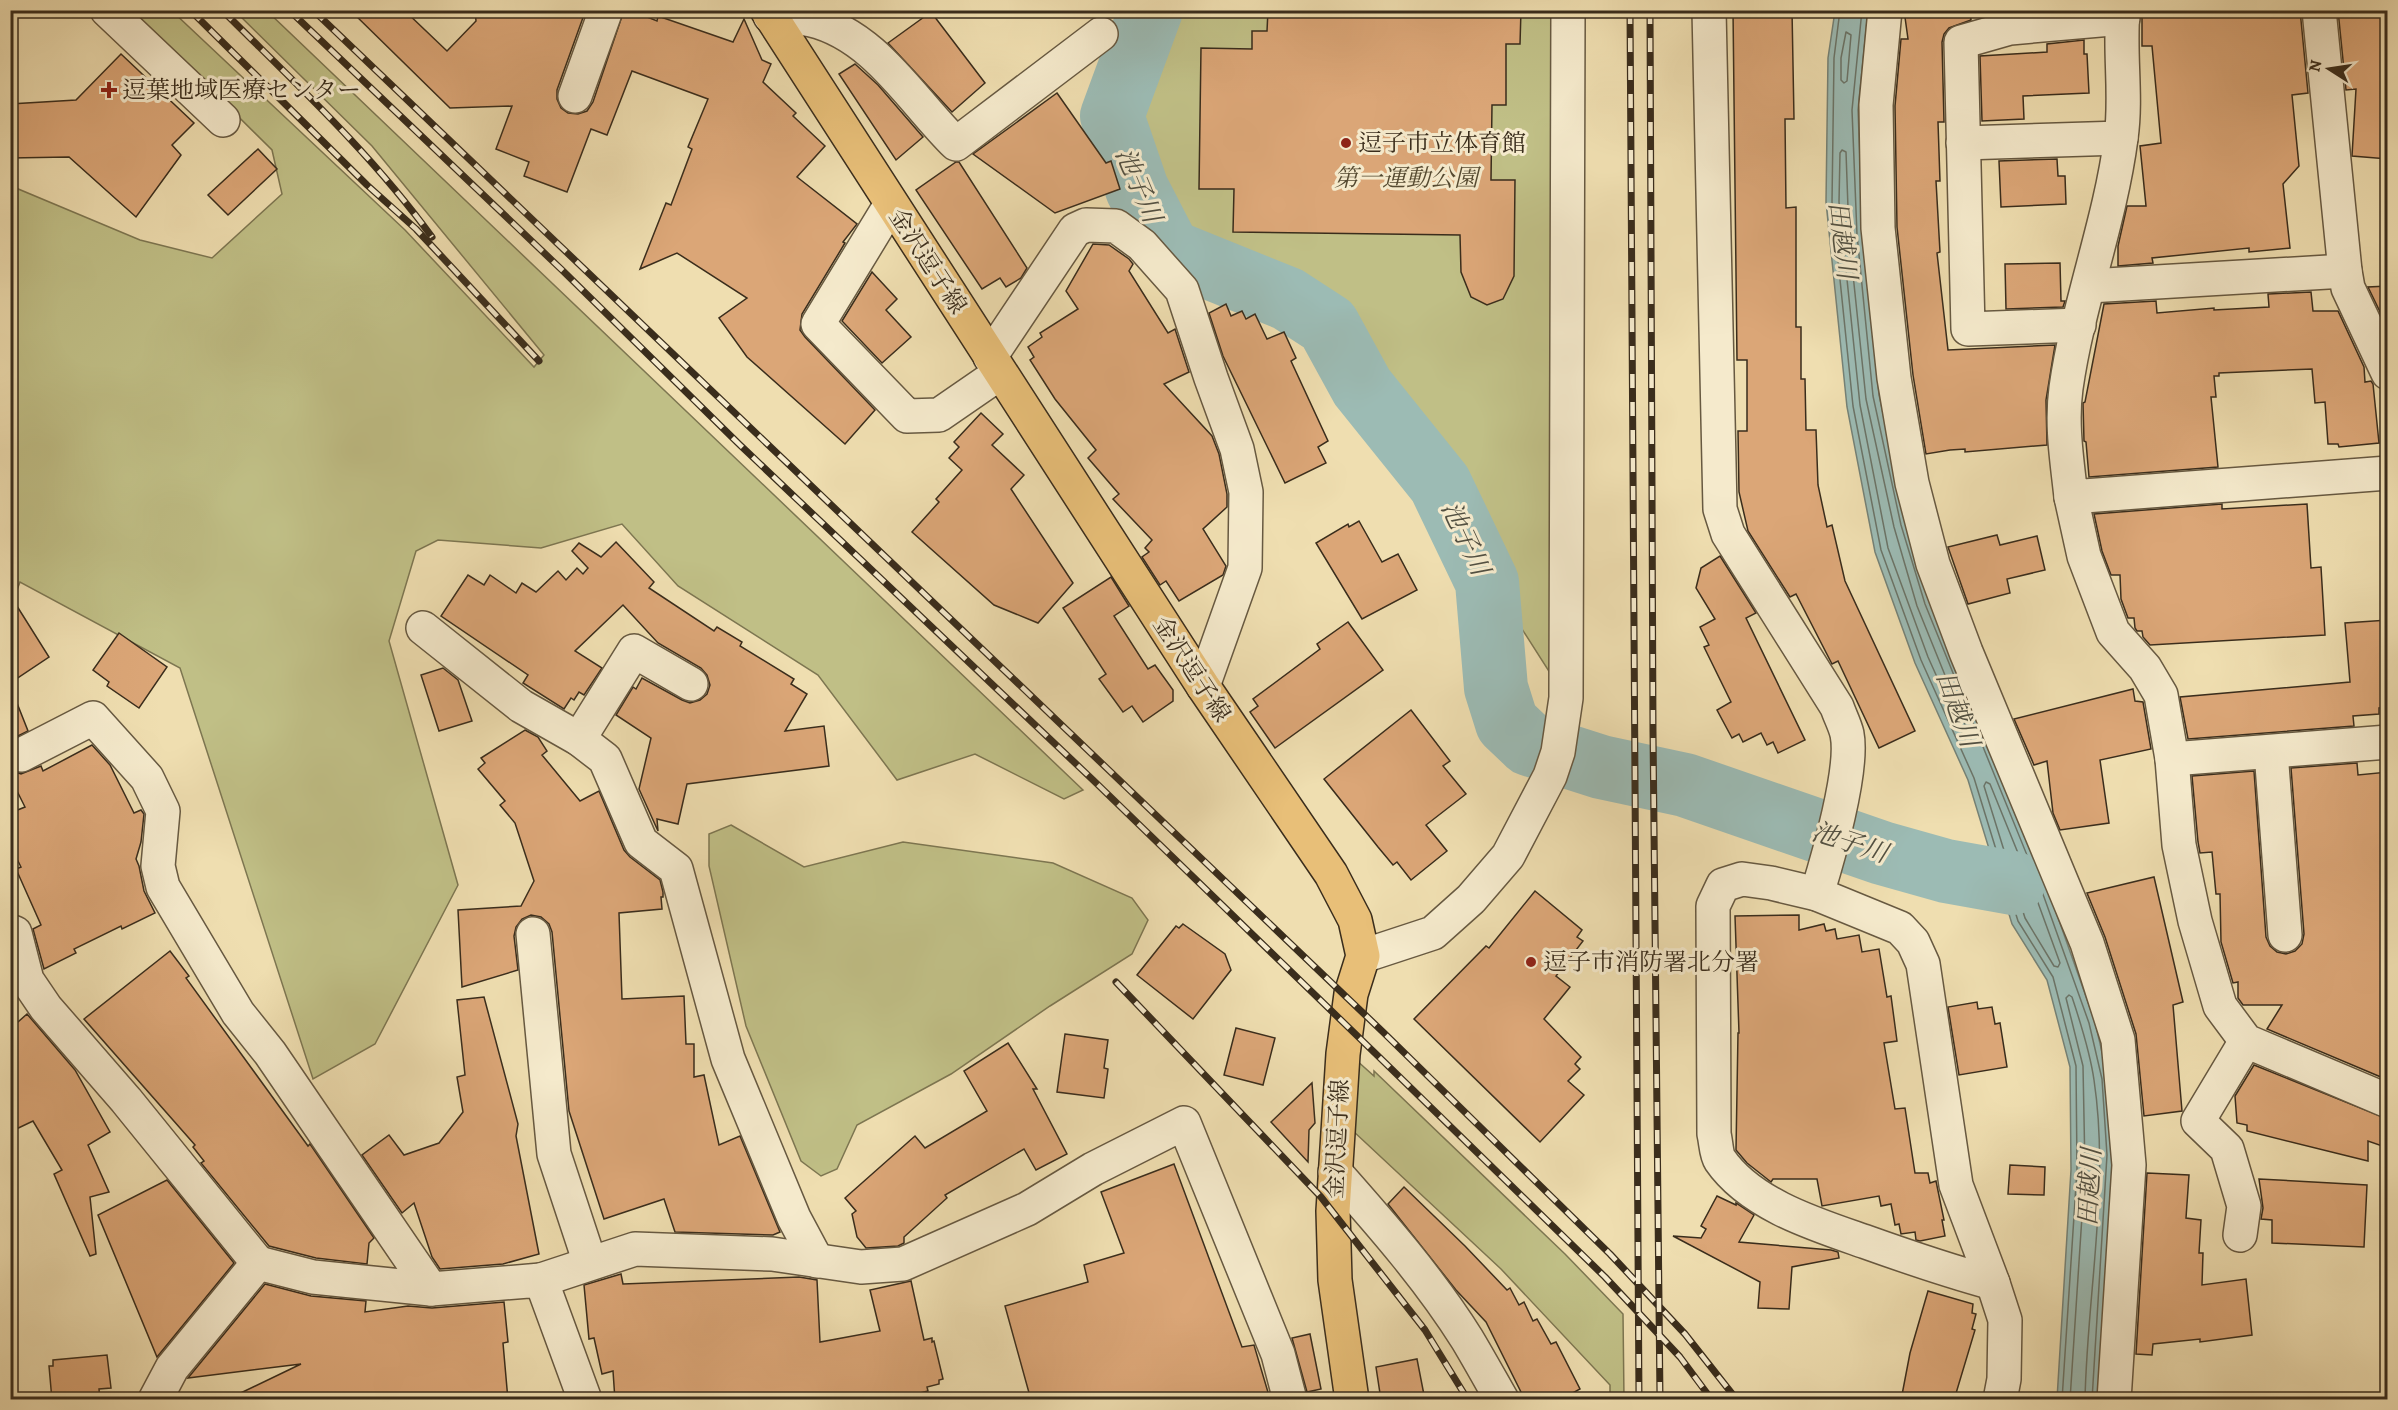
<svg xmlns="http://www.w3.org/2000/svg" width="2398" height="1410" font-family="Alegreya,'Noto Serif JP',serif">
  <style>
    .green { fill: #c0bf86; stroke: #7d7651; stroke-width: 1.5 }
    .water { fill: #9cbbb4; stroke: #758277; stroke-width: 1.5 }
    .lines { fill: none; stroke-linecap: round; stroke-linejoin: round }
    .shore { stroke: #6b7468; stroke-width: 1.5 }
    .river { stroke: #9cbbb4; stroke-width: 64 }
    .building { fill: #dba677; stroke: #3a2d1c; stroke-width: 1.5 }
    .minor-casing { stroke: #675941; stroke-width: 36 }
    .major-casing { stroke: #3a2d1c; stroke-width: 36 }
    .minor { stroke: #f5eacc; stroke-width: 33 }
    .major { stroke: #e8bf78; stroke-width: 33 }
    .rail-casing { stroke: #3a2d1c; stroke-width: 7 }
    .rail { stroke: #f5eacc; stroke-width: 4.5; stroke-dasharray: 14; stroke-linecap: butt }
    .poi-dot { fill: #8f2418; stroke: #f5eacc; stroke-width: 2 }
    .labels { text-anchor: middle; stroke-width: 6; stroke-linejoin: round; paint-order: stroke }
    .poi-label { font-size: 24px; fill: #3a2d1c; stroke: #f5eacc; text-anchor: start }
    .park-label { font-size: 24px; font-style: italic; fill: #554a31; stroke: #f5eacc }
    .street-label { font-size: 24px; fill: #3a2d1c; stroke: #f5eacc }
    .water-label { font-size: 26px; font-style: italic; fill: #525042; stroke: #f5eacc }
  </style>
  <rect width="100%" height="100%" fill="#efdeb0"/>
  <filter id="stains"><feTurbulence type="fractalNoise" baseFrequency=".00333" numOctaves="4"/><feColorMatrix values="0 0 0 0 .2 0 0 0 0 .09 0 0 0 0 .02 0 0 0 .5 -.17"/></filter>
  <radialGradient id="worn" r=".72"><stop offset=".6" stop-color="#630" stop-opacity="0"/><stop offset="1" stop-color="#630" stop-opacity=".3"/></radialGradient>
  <g class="green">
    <path d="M132,11h40l233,219 129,137 10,-12 -172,-209 -137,-135h32l816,779 -19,9 -89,-45 -78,26 -79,-105 -140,-89 -56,-62 -81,24 -103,-8 -22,11 -27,90 69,244 -83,159 -62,35 -133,-411 -160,-86 -9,24v-420l129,54 72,18 70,-64 -10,-44z"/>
    <path d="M1151,11h424l-9,687 -238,-373 -159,-74 -57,-135z"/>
    <path d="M731,825l73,42 99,-25 150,21 79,35 16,22 -16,34 -82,52 -99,68 -94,51 -20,44 -16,7 -20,-15 -55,-135 -37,-160v-32z"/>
    <path d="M1355,1059l19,17v-5l191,183 58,60 1,85h-14v-14l-109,-116 -149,-139z"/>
  </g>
  <path class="water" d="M1835,11h33l-10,99 5,125 16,160 28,129 143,371 45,127 13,56 5,76 -15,245h-41l14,-229 -1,-103 -23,-87 -35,-56 -44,-144 -53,-117 -40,-111 -28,-145 -21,-205 2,-144z"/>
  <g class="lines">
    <g class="shore">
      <path d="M1840,10l-6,48 -2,144 21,204 28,144 40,110 53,118 44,143 35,56 23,89 1,104 -15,230"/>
      <path d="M1862,10l-10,100 5,125 16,161 28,129 24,79 119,293 45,126 13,56 5,76 -15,245"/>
      <path d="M1846,32l5,3 -4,46 -3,2 -3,-3v-22z"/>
      <path d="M1842,150l4,2 3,84 17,163 28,128 23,79 55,136 -2,4 -3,-2 -39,-87 -40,-109 -28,-143 -21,-203 1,-49z"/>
      <path d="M1986,782l4,2 47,116 23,63 -2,4 -4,-1 -29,-48 -41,-132z"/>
      <path d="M2070,1400l15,-230 -2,-104 -17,-68 3,-3 3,2c9,27 18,55 22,83 16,106 -7,214 -9,320"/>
    </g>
    <path class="river" d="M1151,10l-39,106 25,73 32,62 119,48 40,26 34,62 78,97 47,98 9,106 11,35 22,21 72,23 84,18 197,68 64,18 67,12"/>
  </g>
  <g class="building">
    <path d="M350,10h54l43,41 29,-30 -1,-11 110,2 -28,78v9l4,9 7,5 10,1 9,-3 6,-9 31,-92h6l27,11 1,-5 75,26 11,-23 18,41 9,4 -8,18 33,31 -3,3 32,30 -28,31 60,47 -14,18 2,1 -43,71 -2,16 5,7 70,73 -30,34 -98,-87 -28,-39 28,-20 -70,-45 -37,16 26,-66 5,2 21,-56 -4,-2 20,-48 -76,-28 -25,64 -16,-6 -24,63 -43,-16 5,-14 -33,-13 16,-43 -62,2z"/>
    <path d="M1268,10h253l-1,34h-14v61h-14l-1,75h24l-1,96 -11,23 -16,6 -16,-8 -10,-25 -1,-37 -227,-3 1,-43h-35l2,-141 51,1v-18h15z"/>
    <path d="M1733,10h59l2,109h-9l1,89 10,-1v120h5v52h4l1,51h10l2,55 9,42 5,-2 13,56 70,150 -36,17 -41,-87 -6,3 -36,-70 -6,3 -42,-66 -9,-39 -1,-61h9v-71h-10z"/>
    <path d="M1904,10h66l1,10 -22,8 -5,6 -2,8 2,80h-6l2,59h-4l4,71 -3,1 11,97 107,-5 -9,55 1,45 -82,7v-3l-15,1 -24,4 -13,-79 -16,-148 -2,-121 6,-67h7z"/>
    <path d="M2150,10h150l8,83 -16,2 7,71 -16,18 7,64 -41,4v-4l-97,10 1,5 -35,3v-20l9,-40h19l-6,-60 21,-3 -9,-97h-10v-32h8z"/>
    <path d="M2338,10l50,3v146l-36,-3 4,-67 -10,1z"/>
    <path d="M931,12l54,71 -33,29 -64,-69z"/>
    <path d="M2084,40v14h3l2,39 -66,3 1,23 -42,2 -2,-65 67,-4v-8z"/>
    <path d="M121,54l73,69 -22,22 9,10 -45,62 -67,-60 -59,1v-54l66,-4z"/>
    <path d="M855,64l23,21 45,52 -27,23 -57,-86z"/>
    <path d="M1057,93l49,70 5,-2 9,28 -65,24 -82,-59z"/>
    <path d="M258,149l19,20 -49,46 -20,-20z"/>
    <path d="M2057,159l1,17h7l1,28 -65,3 -2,-46z"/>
    <path d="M956,162h3l68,106 -6,10 -15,9 -6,-9 -18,11 -66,-99z"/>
    <path d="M1093,244l16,1 20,14 4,5 -4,7 39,62 7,-4 14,43 -25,12 48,52 7,18 8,40v13l-24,22 23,37 -3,9 -44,26 -13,-20 -6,4 -18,-28 7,-5 -4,-4 7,-8 -39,-41 6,-5 -31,-36 8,-8 -41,-51 -25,-39 4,-3 -6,-10 14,-10 -2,-4 38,-24 -12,-18z"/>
    <path d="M2060,263l1,38h4l-2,6 -57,2 -1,-45z"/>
    <path d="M872,272l25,27 -11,11 25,27 -29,26 -40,-42z"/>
    <path d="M2388,286v34h-4l-16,-33z"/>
    <path d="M2311,292l2,19h25l26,56 1,15 6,-1 2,3 6,59 -40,4 -1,-3h-10l-3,-42 -10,1 -3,-34 -93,4v3h-5l2,21h-5l7,70 -129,10 -3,-35 -2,-1 -1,-38 2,-1 19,-98 52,-3 1,12 57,-5v2l55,-3 -1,-13z"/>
    <path d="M1226,304l5,12 11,-5 4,8 9,-5 12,25 17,-7 12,26 -5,3 37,80 -10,6 8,16 -41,20 -62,-127 -14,-43z"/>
    <path d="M981,413l22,21 -11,11 32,30 -13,14 62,94 -35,40 -44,-18 -82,-73 27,-30 -3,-3 26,-29 -13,-12 10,-11 -5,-5z"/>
    <path d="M2222,504v5l85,-5 4,64 10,-1 4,68 -175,10 -7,-8 -1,-6h-5l-2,-3 -1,-10h-6l-7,-19 -1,-24h-9l-9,-24 -8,-37z"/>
    <path d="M1359,521l23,41 16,-8 19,36 -55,29 -46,-76 32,-19 1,3z"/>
    <path d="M1997,535l3,10 37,-9 8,34 -38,9 3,14 -42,11 -20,-57z"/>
    <path d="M616,542l38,40 -5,6 65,43 3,-4 25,15 -2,4 54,33 -3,5 16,10 -22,37 39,-5 5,40 -142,18 -9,40 -21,-5 1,12 -19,-42 12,-51 -35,-23 17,-28 3,2 6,-11 40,22 8,3 10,-3 7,-6 3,-9 -3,-10 -6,-7 -43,-25 -35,-38 -48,46 27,17 -18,27 -5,-3 -5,8 -3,-2 -7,11 -41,-26 5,-8 -87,-59 27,-41 16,10 6,-10 26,18 6,-10 14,9 22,-21 8,9 11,-12 6,6 5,-6 -16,-17 7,-8 22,14z"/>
    <path d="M1720,556l36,57 -10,5 59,122 -27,13 -5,-11 -6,3 -6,-12 -18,9 -4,-8 -7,4 -15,-28 14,-8 -27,-55 5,-2 -9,-18 15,-8 -19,-31 5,-20z"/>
    <path d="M1111,577l18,29 -15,10 34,53 7,-4 18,25v11l-30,21 -11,-16 -9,6 -24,-33 7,-5 -43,-66z"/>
    <path d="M10,595l39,62 -39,26z"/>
    <path d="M2388,620v87l-9,1v6l-26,2 1,10 -166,13 -8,-42 170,-15 -5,-59z"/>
    <path d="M1348,622l35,48 -108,78 -25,-36 8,-6 -5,-7 67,-50 -3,-5z"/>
    <path d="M119,633l48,34 -28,41 -32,-22 2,-4 -16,-12z"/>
    <path d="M443,668l15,12 14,41 -33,10 -18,-56z"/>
    <path d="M2133,689l2,12 8,1 8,47 -51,11 9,63 -49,7 -7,-17 -6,-52 -13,4 -20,-46z"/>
    <path d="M10,693h3l15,38 -18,9z"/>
    <path d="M1411,710l39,51 -7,5 23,28 -40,31 21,26 -36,29 -14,-18 -4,3 -15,-18 -54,-68z"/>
    <path d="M525,730l13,7 9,14 -5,4 38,46 19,-10 25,59 6,7 30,23 3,12v5h-2l1,12 -43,4 3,86 62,-3 2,48h8v33l10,-2 15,70 21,-9 40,96 -7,3 -98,-3 -11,-33 -60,20 -35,-108 -17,-179 -3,-8 -8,-7 -10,-2 -9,4 -6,8 -2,9 4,34 -56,17 -4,-77 63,-4 13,-25 -19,-58 -15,-18 5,-4 -27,-32 7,-6 -4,-5z"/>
    <path d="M92,745l18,20 24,48 7,-3 3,4 -3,28 -5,17 3,7 5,25 11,22 -33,16 -1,-3 -47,23 2,4 -32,16 -11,-40 8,-4 -25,-56 5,-2 -11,-22v-32l15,-6 -15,-30v-7l11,4 20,-8 2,5z"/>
    <path d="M2357,763l1,12 30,-3v308l-121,-51 15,-24h-39l-5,-7v-16l-5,1 -12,-41 -1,-48h-4l-4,-42 -12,1 -2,-11 -6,-66 62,-5 12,166 4,9 7,6 9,2 9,-3 7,-7 2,-10 -13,-166z"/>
    <path d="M2154,877l29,125 -10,3 9,106 -38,5 -8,-82 -31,-97 -18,-44z"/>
    <path d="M1535,891l47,39 -5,7 6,4 -27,35 14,11 -26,32 37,38 -6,7 5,5 -12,12 16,14 -44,47 -126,-123 72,-73 3,2z"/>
    <path d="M1799,915v15l25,-6 2,7 9,-2 2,10 22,-4 3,17 17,-3 8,48 4,-1 6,45 -13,2 11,66 10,-1 10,65h13l2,10 6,-2 8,39h-2l3,16 -25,5 -4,-1 -1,-8 -14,2 -2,-10 -4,1 -4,-21 -10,2 -2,-10 -57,10 -5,-27h-44l-2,3 -24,-19 -11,-13 2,-117h1l-4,-117z"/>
    <path d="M1183,924l42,30 6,16 -38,49 -56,-44 39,-49 3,2z"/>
    <path d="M170,951l19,25 -3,2 122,168 2,-2 64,94 -5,5 -2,21 -51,-6 -47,-12 -68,-83 3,-2 -11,-14 2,-2 -111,-126z"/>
    <path d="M484,997l34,127 -2,12 23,118 -36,10 -63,5 -8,-12 -18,-54 -12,10 -40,-58 27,-20 15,20 35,-12 24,-31 -6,-35 8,-2 -8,-75z"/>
    <path d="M1977,1002l1,7 14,-2 3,17 5,-1 7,44 -48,8 -11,-68z"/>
    <path d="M27,1014l48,56 35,62 -22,13 21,47 -19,5 6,57 -6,2 -36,-82 8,-4 -29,-49 -23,11v-103z"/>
    <path d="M1236,1028l39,10 -12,47 -39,-10z"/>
    <path d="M1065,1034l43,6 -4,28 4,1 -4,29 -47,-6z"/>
    <path d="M1008,1043l29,46h-4l34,65 -31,16 -12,-21 -79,46 2,3 -43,39v6l-6,3 -32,2 -9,-11 -5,-23 4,-3 -11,-13 70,-62 10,12 62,-37 -23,-40z"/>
    <path d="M2254,1065l134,54v29l-20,-7v20l-121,-30v-6l-10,-2 -2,-27z"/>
    <path d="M1312,1083l3,40 -6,7 -1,32 -37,-40z"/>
    <path d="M1174,1164l68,183 12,-2 16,54 -239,1 -26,-94 83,-24 -4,-17 40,-12 -23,-61z"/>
    <path d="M2010,1165l35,2 -1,28 -36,-1z"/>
    <path d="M2147,1173l42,2 -3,43 15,2 -2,33h4l-1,32 44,-6 6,56 -52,7v-3l-47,5 -1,11 -16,-1z"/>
    <path d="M2259,1179l108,6 -3,62 -92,-4v-23l-11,-1 2,-11z"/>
    <path d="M167,1180l67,83 -77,94 -59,-142z"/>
    <path d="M1404,1187l61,59 42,44 3,-2 9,17 5,-3 9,19 4,-2 14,25 5,-2 24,47 -20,11h-35l-39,-78 -30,-32 -68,-86z"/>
    <path d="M1717,1196l19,9v-2l18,12 -15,27 92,8 7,2 1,6 -47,9 -3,42 -31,-1 2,-26 -87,-46 28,2 5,-9 -5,-3z"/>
    <path d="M621,1274l2,10 176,-7 18,3 3,62 60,-11 -10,-41 41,-9 13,59 8,-2v4l2,-1 9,38 -4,1v4l-12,3 1,4 -36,9h-277l-2,-29 -11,3 -8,-36 -5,1 -5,-54z"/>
    <path d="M265,1284l46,12 55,5 -1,11 43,-6 24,2 72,-6 4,40 -5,1 5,57h-282l75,-36 -113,14z"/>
    <path d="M1928,1291l45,13 -1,9 4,1 -4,15 3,1 -21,70h-53l9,-47z"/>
    <path d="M1310,1334l11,55 -14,3 -15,-54z"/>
    <path d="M107,1355l4,33 -12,1 1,11h-48l-3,-34h4v-6z"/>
    <path d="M1417,1359l8,41h-44l-5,-33z"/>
  </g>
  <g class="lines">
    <g class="minor-casing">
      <g id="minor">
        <path d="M107,10l116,110"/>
        <path d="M1709,10l11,499 8,25 109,173c3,9 8,18 10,27 7,35 -19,124 -30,160"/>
        <path d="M1885,10l-9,95 2,123 16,150 18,105 21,81 33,88 121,291 31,97 11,125 -15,235"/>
        <path d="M2123,10c-4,43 4,86 -2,128 -11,85 -43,165 -55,250 -5,37 1,72 5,109l317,-24"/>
        <path d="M2319,10l26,261 3,17 40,85"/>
        <path d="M770,16c13,1 28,1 41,4 64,15 101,81 145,124l145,-110"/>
        <path d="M575,96l31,-86"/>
        <path d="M1963,143l158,-5"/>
        <path d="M891,204l-73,120 89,92 32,-1 61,-42"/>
        <path d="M2089,286l256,-15"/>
        <path d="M2079,325l-111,4 -7,-287 49,-14 113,-10"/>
        <path d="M990,357l85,-127 11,-5 30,1 26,19 40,45 29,88 26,71 9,43 -1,76 -42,118"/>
        <path d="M2071,497l13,59 29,76 32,36 16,27 11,64 7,86 16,76 25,85 26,35 142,60"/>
        <path d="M423,628l98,78 58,33 26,20 36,83 35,27 52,190 66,159 23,43"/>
        <path d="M579,739l55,-88 57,33"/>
        <path d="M2271,752l14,183"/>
        <path d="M21,755l72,-37 54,60 16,33 -5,55 5,21 75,126 32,40 161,236"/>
        <path d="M2172,759l216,-17"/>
        <path d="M1742,879l29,4 46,11 83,34 13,14 10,22 33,221 37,98c-44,-12 -85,-26 -127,-41 -49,-17 -115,-37 -146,-82 -4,-6 -4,-18 -6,-26l-1,-228 10,-21z"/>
        <path d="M10,931l5,2 12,47 19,28 80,92 132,163"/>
        <path d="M533,934l21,220 36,109"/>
        <path d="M1363,956l70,-23 38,-34 37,-43 42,-80 8,-24 8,-54 2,-688"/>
        <path d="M1335,1172c47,53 95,108 132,167 12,20 23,40 35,61"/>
        <path d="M2240,1235l4,-29 -17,-57 -29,-28 48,-80"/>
        <path d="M541,1280l94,-31 137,5 89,13 42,-3 124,-55 66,-40 91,-46 94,231 12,46"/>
        <path d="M1993,1283l12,37 -1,59 -4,21"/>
        <path d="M155,1400l17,-32 86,-105 55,14 118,12 110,-9 44,120"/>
      </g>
    </g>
    <g class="major-casing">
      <path id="major" d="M767,10l436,676 128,188 24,46 8,36 -12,38 -8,60 -10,157 2,69 17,120"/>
    </g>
    <use href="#minor" class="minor"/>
    <use href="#major" class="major"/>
    <g class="rail-casing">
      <g id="rail">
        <path d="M190,10l177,175 49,44 123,132"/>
        <path d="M222,10c73,73 149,143 210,227"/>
        <path d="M289,10l272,259 179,176 353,335 284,275 228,222 75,80 32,43"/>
        <path d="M313,10l1070,1022 227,222 75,80 52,66"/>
        <path d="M1630,10l9,1390"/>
        <path d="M1650,10l3,722 7,668"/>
        <path d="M1116,982l205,215 104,133 43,70"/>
      </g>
    </g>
    <use href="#rail" class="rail"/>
  </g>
  <g class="poi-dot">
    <path d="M106 81h6v6h6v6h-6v6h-6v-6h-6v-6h6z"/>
    <circle cx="1346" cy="143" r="6"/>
    <circle cx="1531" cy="962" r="6"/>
  </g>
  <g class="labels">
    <g class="poi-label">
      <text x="122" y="98">逗葉地域医療センター</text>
      <text x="1358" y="151">逗子市立体育館</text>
      <text x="1543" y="970">逗子市消防署北分署</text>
    </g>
    <g class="park-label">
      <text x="1406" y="186">第一運動公園</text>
    </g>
    <g class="street-label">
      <text transform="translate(928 261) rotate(57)" y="8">金沢逗子線</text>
      <text transform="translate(1192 669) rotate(57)" y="8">金沢逗子線</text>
      <text transform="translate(1337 1139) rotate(-87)" y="8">金沢逗子線</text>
    </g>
    <g class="water-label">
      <text transform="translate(1139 185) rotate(67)" y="9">池子川</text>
      <text transform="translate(1843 240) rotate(83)" y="9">田越川</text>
      <text transform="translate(1466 538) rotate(65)" y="9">池子川</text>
      <text transform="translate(1958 709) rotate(70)" y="9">田越川</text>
      <text transform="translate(1850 842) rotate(18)" y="9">池子川</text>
      <text transform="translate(2089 1187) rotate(-87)" y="9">田越川</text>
    </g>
  </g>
  <rect width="2398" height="1410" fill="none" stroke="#efdeb0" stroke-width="36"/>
  <rect x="12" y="12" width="2374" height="1386" fill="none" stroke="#3a2d1c" stroke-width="3"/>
  <rect x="18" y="18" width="2362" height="1374" fill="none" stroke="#3a2d1c" stroke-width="1.5"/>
  <g transform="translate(2329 69) rotate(282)" stroke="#f5eacc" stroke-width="4.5" paint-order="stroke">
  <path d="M0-4.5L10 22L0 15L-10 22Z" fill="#3a2d1c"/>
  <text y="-9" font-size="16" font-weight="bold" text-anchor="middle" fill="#3a2d1c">N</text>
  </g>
  <rect width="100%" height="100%" filter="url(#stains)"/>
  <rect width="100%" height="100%" fill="url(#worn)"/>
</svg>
